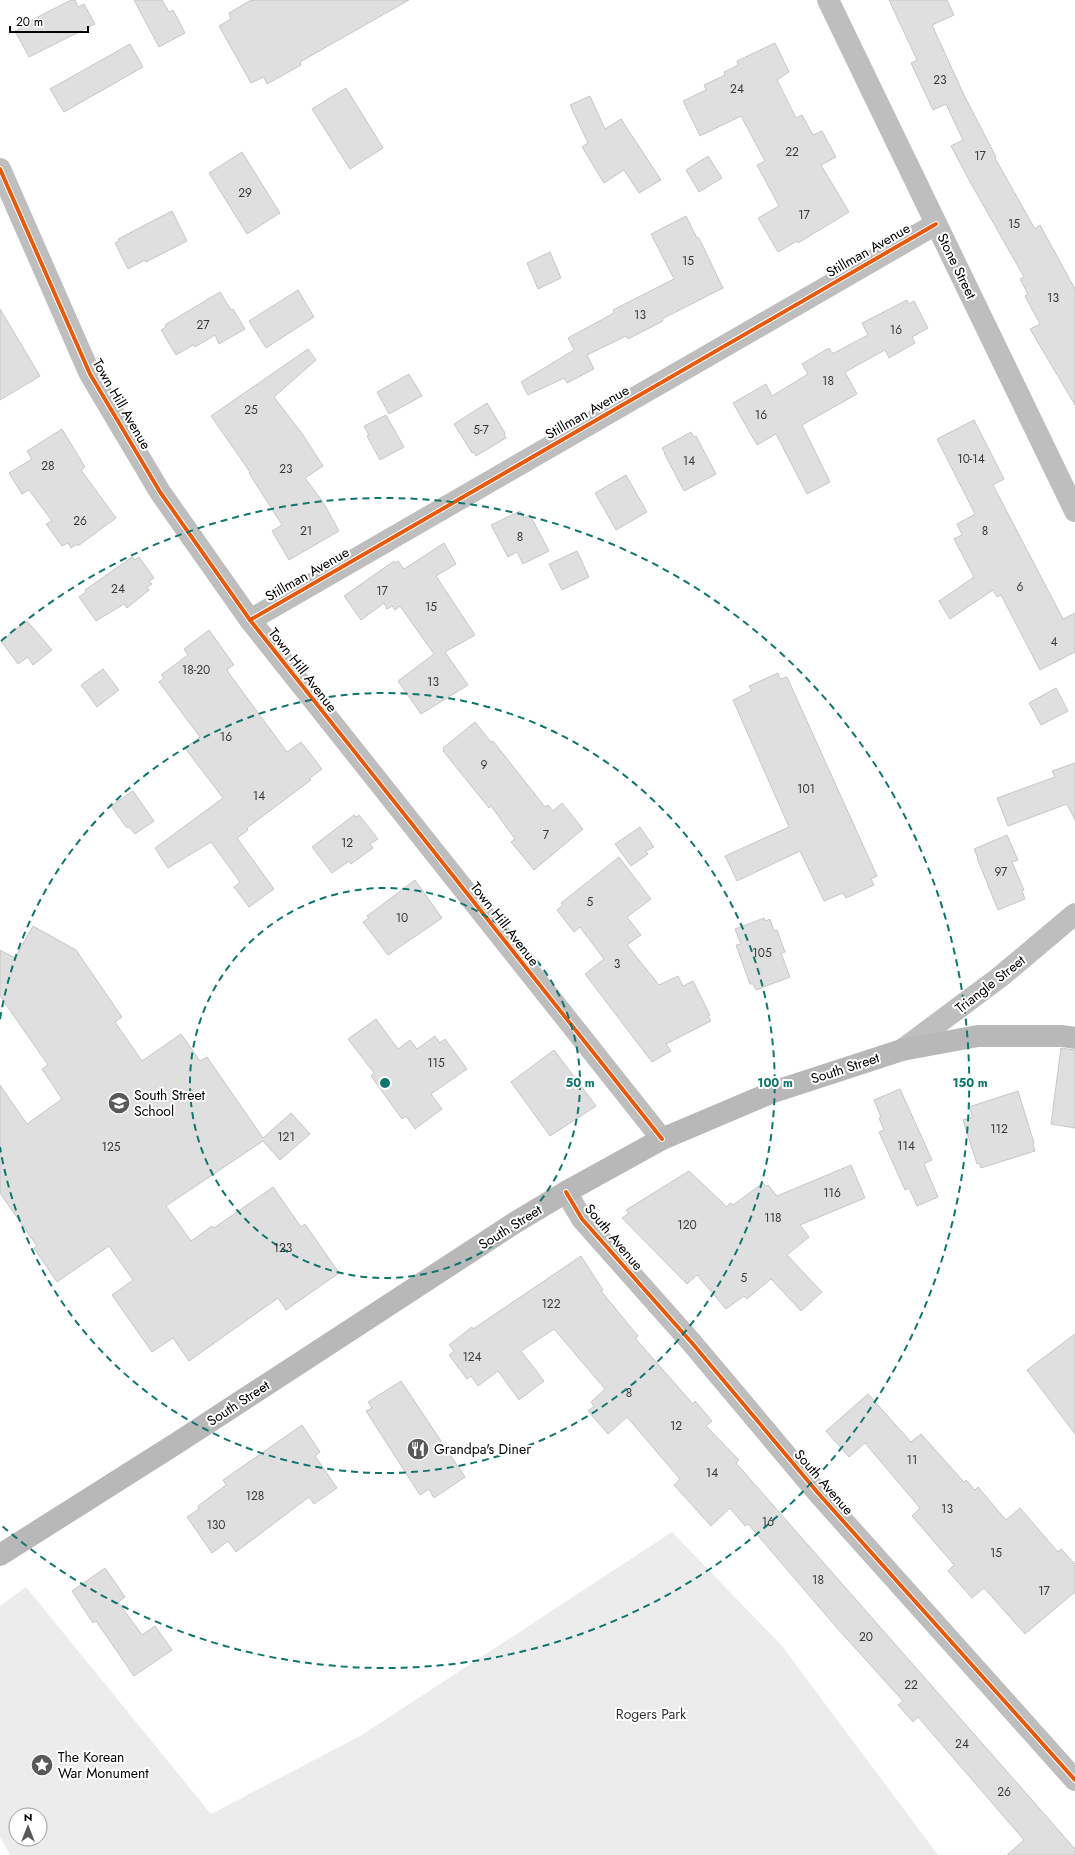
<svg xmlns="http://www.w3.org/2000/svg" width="1075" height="1855" font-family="Jost,sans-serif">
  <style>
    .green { fill: #ececec; fill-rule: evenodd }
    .building { fill: #dfdfdf; stroke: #c7c7c7 }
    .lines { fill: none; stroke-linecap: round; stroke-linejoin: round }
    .minor { stroke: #bebebe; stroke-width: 22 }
    .tertiary { stroke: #bebebe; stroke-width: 22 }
    .secondary { stroke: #b8b8b8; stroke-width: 22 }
    .cycleway-casing { stroke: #fff; stroke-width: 6 }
    .cycleway { stroke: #e8590c; stroke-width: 4 }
    .ring { fill: none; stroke: #0f766e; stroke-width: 2; stroke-dasharray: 7 5 }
    .labels { text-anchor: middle; stroke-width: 4; stroke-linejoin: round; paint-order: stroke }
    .number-label { font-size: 12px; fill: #383838 }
    .street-label { font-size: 14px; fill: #000; stroke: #fff }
    .poi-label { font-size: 14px; fill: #000; stroke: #fff; text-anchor: start }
    .park-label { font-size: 14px; fill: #333; stroke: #fff }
    .centre { fill: #0f766e; stroke: #fff; stroke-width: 2 }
    .ring-label { font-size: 12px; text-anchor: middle; font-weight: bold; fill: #0f766e; stroke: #fff; stroke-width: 4; stroke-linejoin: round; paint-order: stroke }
  </style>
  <rect width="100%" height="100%" fill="#fff"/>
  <path class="green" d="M672,1532l110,114 156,209h-928l-10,-18v-231l26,-19 185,227 151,-79zM16,1815h24v24h-24z"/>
  <g class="building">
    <path d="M71,0h4l3,7 6,-3 11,20 -66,33 -14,-26 12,-6 -1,-2z"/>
    <path d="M134,0h28l7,12 4,-2 12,23 -26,14z"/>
    <path d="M251,0h158l-109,62 1,3 -34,19 -3,-7 -13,6 -32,-57 12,-7 -2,-6z"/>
    <path d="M889,0h58l7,15 -22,10 32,70 32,62 -1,1 40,71 5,-4 35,64v116l-45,-76 10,-5 -15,-28 3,-2 -8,-15 4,-2 -55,-97 -18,-34 12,-6 -17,-36 -13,6 -22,-47 6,-3z"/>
    <path d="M775,43l14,29 -12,8 19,38 6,-3 11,20 9,-4 14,26 -15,8 28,47 -51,31 -1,-2 -19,11 -20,-34 21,-12 -22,-41 8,-4 -24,-45 -41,20 -17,-35 23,-11 -2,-5 21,-10 -1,-3 14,-7 -1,-4z"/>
    <path d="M130,44l13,23 -79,45 -14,-23z"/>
    <path d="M346,88l37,60 -33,21 -38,-60z"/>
    <path d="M590,96l15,33 16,-10 40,61 -22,13 -15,-23 -20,13 -22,-36 6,-4 -18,-38z"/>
    <path d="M242,152l38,61 -33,21 -38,-61z"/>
    <path d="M708,156l14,22 -23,14 -13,-22z"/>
    <path d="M172,211l15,30 -41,21 -1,-2 -17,9 -13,-26 4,-2 -1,-2z"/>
    <path d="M686,216l11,22h2l24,50 -61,31 1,2 -35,18 -2,-3 -39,19 7,14 -27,14 -3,-5 -36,17 -7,-13 53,-32 -6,-12 46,-25 -1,-3 61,-31 -23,-45z"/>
    <path d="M550,252l11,26 -23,11 -11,-26z"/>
    <path d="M298,290l16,27 -48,31 -17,-27z"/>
    <path d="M220,292l11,18 2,-1 12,20 -26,15 -4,-9 -20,12 -2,-2 -17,10 -15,-25 5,-3 -1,-2z"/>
    <path d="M907,300l2,4 5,-3 14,27 -16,9 3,6 -26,15 -4,-8 -40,22 12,22 -55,31 28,57 -23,12 -31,-60 -19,11 -24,-42 33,-19 6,12 36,-22 -6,-10 27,-16 3,5h2l34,-18 -6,-12z"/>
    <path d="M0,309l40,67 -40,24z"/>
    <path d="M308,349l8,11 -42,37 29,38 20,31 -18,12 18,24 16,29 -50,29 -17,-29 10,-6 -33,-52 1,-1 -39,-56z"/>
    <path d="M409,374l13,22 -33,18 -12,-22z"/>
    <path d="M487,403l18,30 -1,1 2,4 -30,18 -2,-4 -2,1 -18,-29z"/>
    <path d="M386,415l18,32 -24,13 -13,-24 2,-1 -5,-9z"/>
    <path d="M974,420l30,59 -11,6 70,134 12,-6v39l-35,18 -39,-75 -4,2 -4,-7 -43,29 -11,-18 35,-24 -20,-38 8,-4 -5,-11 18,-10 -38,-75z"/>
    <path d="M62,429l23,38 -4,3 35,48 -38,28 -1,-2 -6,4 -3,-5 -6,3 -16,-22 6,-3 -23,-31 -7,4 -13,-21 23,-14 -5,-8z"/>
    <path d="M691,432l3,5 2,-1 20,38 -32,17 -20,-38h1l-3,-5z"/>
    <path d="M626,475l21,37 -31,18 -21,-37z"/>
    <path d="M520,511l4,7 6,-3 19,36 -26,13 -6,-12 -9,5 -17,-32z"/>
    <path d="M444,543l12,21 -20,12 39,59 -30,17 23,33 -47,29 -23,-33 36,-27 -34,-48 -5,4 -3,-4 -5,3 -3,-6 -23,17 -17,-24 50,-35 1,2 3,-2 6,8z"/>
    <path d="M577,551l12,26 -27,13 -13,-26z"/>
    <path d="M132,557l3,3 4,-3 15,21 -5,3 3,3 -5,3 2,3 -22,18 -3,-4 -28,17 -17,-24 7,-5 -1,-2z"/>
    <path d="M27,621l25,29 -19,15 -5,-8 -10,7 -17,-23z"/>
    <path d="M209,630l25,35 -7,4 1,3 59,80 14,-10 21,27 -13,10 2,1 -64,48 1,2 -11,8 37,51 -25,18 -15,-20 6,-5 -29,-40 -43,26 -13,-20 68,-50 -38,-50 15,-11 -41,-55 5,-4 -3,-3 27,-20 -4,-6z"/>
    <path d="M103,669l16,21 -22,17 -16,-22z"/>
    <path d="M778,673l2,6 7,-2 90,199 -6,3 3,6 -28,13 -3,-5 -19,8 -24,-50 -63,30 -12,-25 64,-29 -56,-127 19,-9 -3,-5z"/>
    <path d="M1056,688l12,23 -27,14 -12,-22z"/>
    <path d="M475,722l16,20 2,-1 52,66 3,-2 5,6 9,-8 21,26 -49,41 -23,-28 4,-3 -24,-33 -2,2 -46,-57 1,-1 -1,-2z"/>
    <path d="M1075,763v57l-8,-16 -59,22 -11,-28 58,-21 -3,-6z"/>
    <path d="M133,791l21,30 -19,13 -6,-7 -2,1 -16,-22z"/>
    <path d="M354,815l2,2 3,-2 19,24 -8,5 3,4 -22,16 -2,-3 -17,12 -20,-26z"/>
    <path d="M640,827l14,20 -8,4 2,3 -17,12 -16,-22z"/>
    <path d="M1007,835l11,25 -6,2 12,28 -2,1 3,8 -27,11 -21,-52h1l-4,-9z"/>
    <path d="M619,857l32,42 -24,18 14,18 -14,10 32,40 19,-9 5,10 10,-5 17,34 -2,1 3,5 -45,23 5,7 -19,11 -67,-88 19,-15 -24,-32 -6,5 -17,-22 6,-5 -2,-2z"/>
    <path d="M415,880l27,38 -54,37 -25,-33 6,-4 -2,-2z"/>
    <path d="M764,918l1,3 5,-2 4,12 3,-1 8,22 -4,1 9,24 -34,13 -3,-6h-3l-14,-39 5,-1 -6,-15z"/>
    <path d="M33,926l43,24 46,67 -7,5 27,39 39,-27 19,27 7,-4 56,81 28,-25 19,21 -30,26 -17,-19 -97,65 25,35 21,-15 2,2 59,-41 28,40 4,-3 34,49 -53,37 -8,-12 -89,63 -16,-23 -21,14 -40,-57 21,-15 -24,-34 -52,36 -23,-34 3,-2 -37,-53v-108l27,39 35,-25 -20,-30 6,-4 -48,-69v-46l15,8z"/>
    <path d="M376,1019l22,30 12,-9 7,9 18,-13 5,7 5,-4 22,30 -36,25 11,15 -27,20 -9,-13 -4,3 -31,-43 3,-3 -26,-34z"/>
    <path d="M1061,1048l14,2v78l-24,-4z"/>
    <path d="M554,1050l42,56 -46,30 -39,-54z"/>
    <path d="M900,1089l32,71 -8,4 14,33 -21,9 -8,-18 -4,2 -26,-58 5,-2 -5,-12 2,-1 -7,-17z"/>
    <path d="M1018,1091l16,52 -1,1 2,7 -54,17 -2,-5 -2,1 -14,-44 10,-3 -4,-10z"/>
    <path d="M851,1165l14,33 -65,27 9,12 -22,18 35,37 -21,19 -30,-32 -24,20 -3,-3 -18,13 -29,-34 -10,9 -65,-66 7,-5 -3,-3 63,-39 38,36 3,-4 3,2 30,-22 3,3 2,-1 9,11z"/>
    <path d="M581,1256l22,34 -2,1 37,45 -3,2 58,66 2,-3 17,20 -6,5 33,34 -3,3 339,386v6h-68l17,-15 -106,-123 -5,5 -15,-17 5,-4 -66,-73 -89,-104 -3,2 -15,-18 -19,18 -37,-41 6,-6 -53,-62 -19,17 -20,-23 6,-5 -3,-4 14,-13 -51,-60 -33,22 23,30 -25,19 -21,-29 -20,15 -7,-10 -4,3 -18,-24 5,-4 -5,-6 23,-18 1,2z"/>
    <path d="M1075,1334v100l-48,-64z"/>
    <path d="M401,1381l64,96 -31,21 -5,-9 -9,6 -54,-84 6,-3 -4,-6z"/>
    <path d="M868,1394l43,48 10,-8 43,48 2,-2 9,10 3,-3 28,33 14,-12 38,44 3,-3 14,15v28l-50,42 -41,-46 -12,10 -24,-27 6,-6 -42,-49 8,-8 -55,-65 -16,14 -23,-26z"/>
    <path d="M302,1425l18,27 -5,4 22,32 -23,16 -5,-7 -73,55 -8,-11 -16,12 -25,-36 12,-8 -1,-3 28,-21 -3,-5z"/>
    <path d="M105,1568l20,29 -7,5 24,33 13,-9 17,24 -38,26 -38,-55 -3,2 -21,-32z"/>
  </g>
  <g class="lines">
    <g class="minor">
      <path d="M828,0l247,511"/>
      <path d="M250,620l686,-396"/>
      <path d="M566,1192l16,27 110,124 126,150 257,287"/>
    </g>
    <g class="tertiary">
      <path d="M0,169l90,205 70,118 90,128 412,519"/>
      <path d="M902,1050l98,-73 75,-63"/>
    </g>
    <path class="secondary" d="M0,1555l177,-112 339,-221 50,-30 96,-53 111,-47 129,-42 76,-14h84l13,2"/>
    <g class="cycleway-casing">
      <g id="cycleway">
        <path d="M0,169l90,205 70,118 90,128 412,519"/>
        <path d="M250,620l686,-396"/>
        <path d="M566,1192l16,27 110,124 126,150 257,287"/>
      </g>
    </g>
    <use href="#cycleway" class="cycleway"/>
  </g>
  <g class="ring">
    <circle cx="385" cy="1083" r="195"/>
    <path d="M0 1019A390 390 0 1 1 0 1147"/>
    <path d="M1 641A585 585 0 1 1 1 1525"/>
  </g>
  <defs>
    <g id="school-disc" transform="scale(1.15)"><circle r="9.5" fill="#595959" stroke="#fff"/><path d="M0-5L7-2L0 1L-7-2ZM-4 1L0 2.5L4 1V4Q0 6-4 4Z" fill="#fff"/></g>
    <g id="restaurant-disc" transform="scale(1.15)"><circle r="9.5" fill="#595959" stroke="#fff"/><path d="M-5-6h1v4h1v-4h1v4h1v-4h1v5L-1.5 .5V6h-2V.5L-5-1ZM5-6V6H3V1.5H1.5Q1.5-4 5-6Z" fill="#fff"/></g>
    <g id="sight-disc" transform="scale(1.15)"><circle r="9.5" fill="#595959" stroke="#fff"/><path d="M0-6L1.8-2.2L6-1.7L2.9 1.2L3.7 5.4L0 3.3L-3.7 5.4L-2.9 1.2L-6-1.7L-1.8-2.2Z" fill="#fff"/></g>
  </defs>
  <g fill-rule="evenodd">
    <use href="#school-disc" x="119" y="1103"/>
    <use href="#restaurant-disc" x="418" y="1449"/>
    <use href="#sight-disc" x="42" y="1765"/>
  </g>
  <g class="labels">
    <g class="number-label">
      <text x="940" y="84">23</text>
      <text x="737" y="93">24</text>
      <text x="792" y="156">22</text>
      <text x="980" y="160">17</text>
      <text x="245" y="197">29</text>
      <text x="804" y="219">17</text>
      <text x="1014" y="228">15</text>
      <text x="688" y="265">15</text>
      <text x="1053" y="302">13</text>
      <text x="640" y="319">13</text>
      <text x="203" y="329">27</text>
      <text x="896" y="334">16</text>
      <text x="828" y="385">18</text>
      <text x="251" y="414">25</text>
      <text x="761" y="419">16</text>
      <text x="481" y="434">5-7</text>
      <text x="971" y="463">10-14</text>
      <text x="689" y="465">14</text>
      <text x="48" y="470">28</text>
      <text x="286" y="473">23</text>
      <text x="80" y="525">26</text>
      <text x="306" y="535">21</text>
      <text x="985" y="535">8</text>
      <text x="520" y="541">8</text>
      <text x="1020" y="591">6</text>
      <text x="118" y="593">24</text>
      <text x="382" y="595">17</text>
      <text x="431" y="611">15</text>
      <text x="1054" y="646">4</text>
      <text x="196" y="674">18-20</text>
      <text x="433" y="686">13</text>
      <text x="226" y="741">16</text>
      <text x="484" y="769">9</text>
      <text x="806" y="793">101</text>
      <text x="259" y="800">14</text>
      <text x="546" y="839">7</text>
      <text x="347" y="847">12</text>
      <text x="1001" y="876">97</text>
      <text x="590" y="906">5</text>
      <text x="402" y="922">10</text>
      <text x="762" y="957">105</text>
      <text x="617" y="968">3</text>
      <text x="436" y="1067">115</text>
      <text x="999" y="1133">112</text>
      <text x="286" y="1141">121</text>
      <text x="906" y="1150">114</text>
      <text x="111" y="1151">125</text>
      <text x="832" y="1197">116</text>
      <text x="773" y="1222">118</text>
      <text x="687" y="1229">120</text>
      <text x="283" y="1252">123</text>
      <text x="744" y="1282">5</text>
      <text x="551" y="1308">122</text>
      <text x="472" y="1361">124</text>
      <text x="629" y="1397">8</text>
      <text x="676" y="1430">12</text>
      <text x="912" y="1464">11</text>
      <text x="712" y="1477">14</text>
      <text x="255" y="1500">128</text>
      <text x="947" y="1513">13</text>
      <text x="768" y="1526">16</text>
      <text x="216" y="1529">130</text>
      <text x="996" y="1557">15</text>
      <text x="818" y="1584">18</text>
      <text x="1044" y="1595">17</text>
      <text x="866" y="1641">20</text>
      <text x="911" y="1689">22</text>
      <text x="962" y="1748">24</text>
      <text x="1004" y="1796">26</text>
    </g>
    <g class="street-label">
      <text transform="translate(868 250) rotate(-30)" y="5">Stillman Avenue</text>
      <text transform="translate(957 266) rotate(64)" y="5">Stone Street</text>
      <text transform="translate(122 404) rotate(60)" y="5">Town Hill Avenue</text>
      <text transform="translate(587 412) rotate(-30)" y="5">Stillman Avenue</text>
      <text transform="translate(307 574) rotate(-30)" y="5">Stillman Avenue</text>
      <text transform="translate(303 670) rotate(52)" y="5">Town Hill Avenue</text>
      <text transform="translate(505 924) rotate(52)" y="5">Town Hill Avenue</text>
      <text transform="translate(990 984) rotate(-38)" y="5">Triangle Street</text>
      <text transform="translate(845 1068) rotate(-18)" y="5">South Street</text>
      <text transform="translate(510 1227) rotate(-32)" y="5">South Street</text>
      <text transform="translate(614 1237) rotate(50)" y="5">South Avenue</text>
      <text transform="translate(238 1403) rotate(-33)" y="5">South Street</text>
      <text transform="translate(824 1482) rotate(49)" y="5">South Avenue</text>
    </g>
    <g class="poi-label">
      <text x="134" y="1100">South Street<tspan x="134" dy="16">School</tspan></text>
      <text x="434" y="1454">Grandpa's Diner</text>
      <text x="58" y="1762">The Korean<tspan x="58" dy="16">War Monument</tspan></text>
    </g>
    <g class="park-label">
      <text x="651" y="1719">Rogers Park</text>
    </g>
  </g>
  <circle cx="385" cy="1083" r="6" class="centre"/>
  <g class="ring-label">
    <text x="580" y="1087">50 m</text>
    <text x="775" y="1087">100 m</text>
    <text x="970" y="1087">150 m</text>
  </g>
  <g transform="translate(28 1827)"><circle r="19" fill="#ffffff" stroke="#999999"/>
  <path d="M0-3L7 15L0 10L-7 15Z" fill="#595959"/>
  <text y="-6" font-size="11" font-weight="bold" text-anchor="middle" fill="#000000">N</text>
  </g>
  <path d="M10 26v6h78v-6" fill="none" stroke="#000000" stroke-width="2"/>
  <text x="16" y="26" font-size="12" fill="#000000" stroke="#ffffff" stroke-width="3" paint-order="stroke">20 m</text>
</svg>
